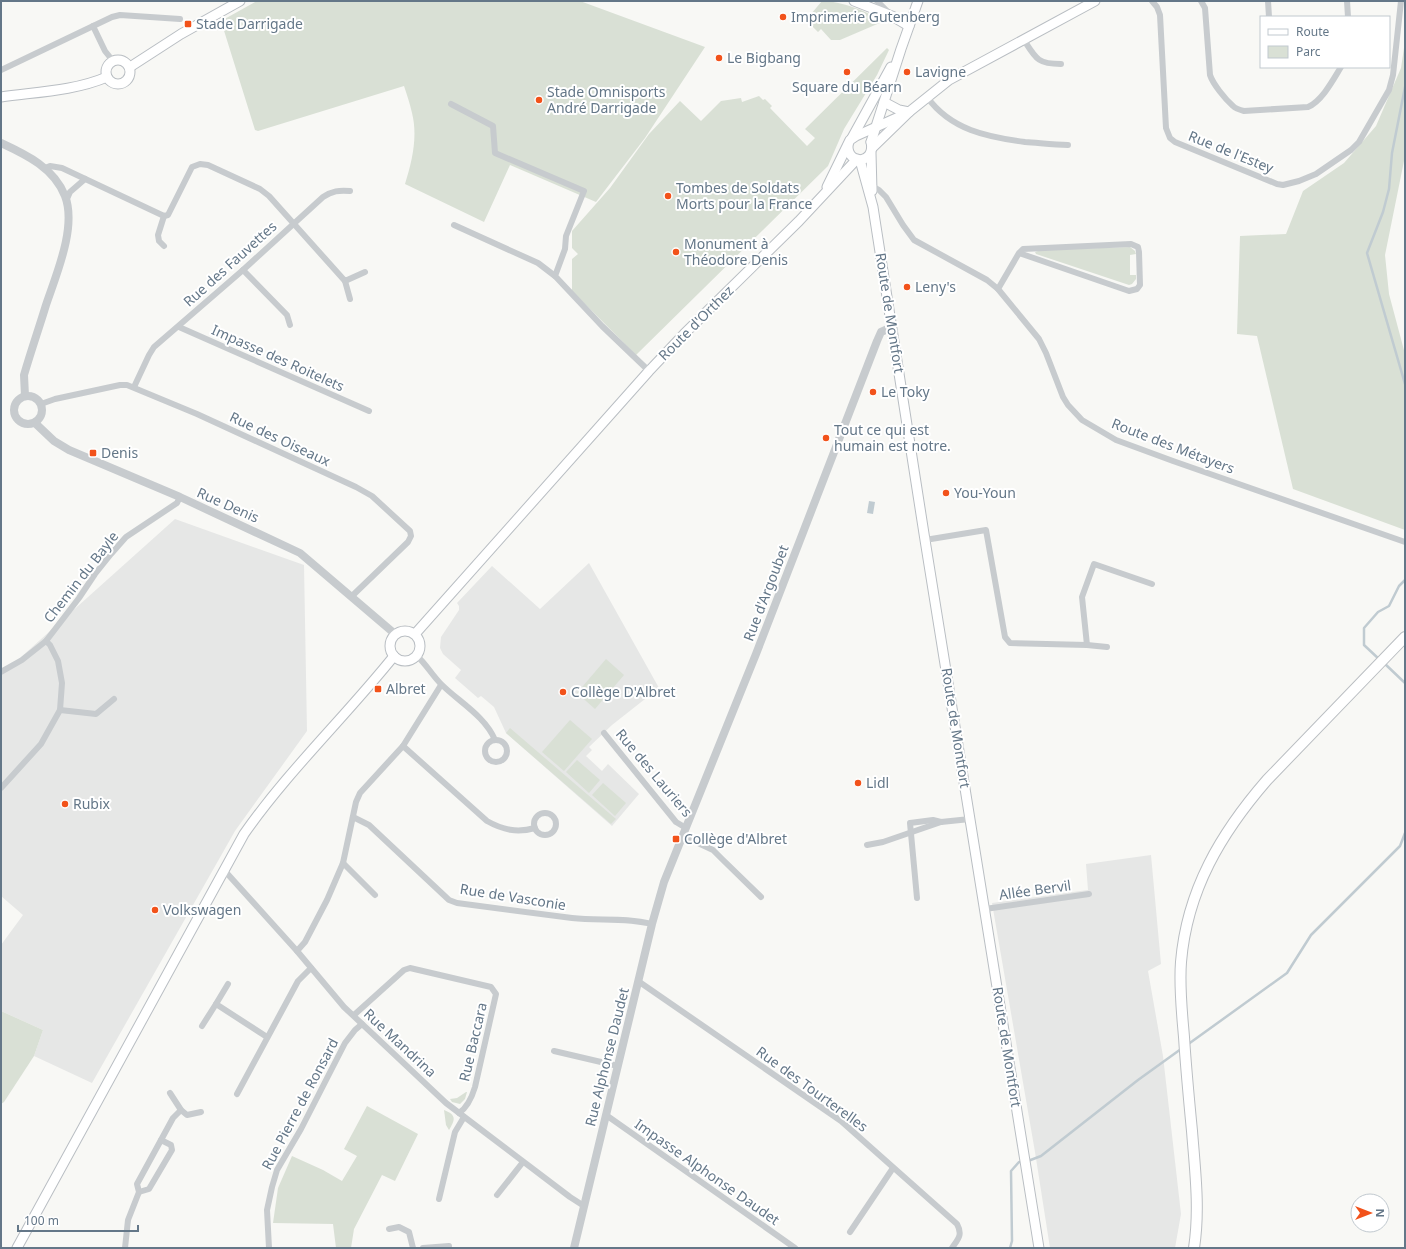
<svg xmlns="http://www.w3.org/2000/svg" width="1406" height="1249" font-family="'Noto Sans',sans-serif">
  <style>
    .built { fill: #e6e7e6 }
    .green { fill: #d9e0d5 }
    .water { fill: #c0cbd1 }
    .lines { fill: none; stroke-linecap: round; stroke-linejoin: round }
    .stream { stroke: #c0cbd1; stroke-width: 2.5 }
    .secondary-casing { stroke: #b9bec3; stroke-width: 11 }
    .primary-casing { stroke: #babec2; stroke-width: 12 }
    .minor { stroke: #c7cbce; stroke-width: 6 }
    .tertiary { stroke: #c7cbce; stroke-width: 8 }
    .secondary { stroke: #fff; stroke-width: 9 }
    .primary { stroke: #fff; stroke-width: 10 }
    .poi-dot { fill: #f2521a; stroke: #fff; stroke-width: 1.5 }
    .labels { text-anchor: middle; stroke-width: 4; stroke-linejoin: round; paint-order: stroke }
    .poi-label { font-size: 14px; fill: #647788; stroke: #fff; text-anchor: start }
    .street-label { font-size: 14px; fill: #647788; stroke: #fff }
  </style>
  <rect width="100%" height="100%" fill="#f8f8f5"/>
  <g class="built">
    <path d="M175,519l129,46 3,166 -72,100 -143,252 -58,-27 9,-26 -42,-19v-66l22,-30 -22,-19v-221z"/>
    <path d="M589,563l70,125 -47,37 -23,22 3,3 -6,6 16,15 6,-7 31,30 -27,32 -106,-93 -12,-26 -13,-11 -3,2 -23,-20 6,-8 -18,-16 -3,-6 1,-11 18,-27v-4l-2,-3 35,-37 48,43z"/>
    <path d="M1151,855l10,109 -13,7 15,85 18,158 -6,34h-125l-15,-96 -43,-249 96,-13 -2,-26z"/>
  </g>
  <g class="green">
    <path d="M257,1h323l125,46 -60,91 -49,64 -86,-37 -26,57 -79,-38c7,-23 13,-47 7,-71 -2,-9 -5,-18 -8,-27l-146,45 -3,-1 -34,-109z"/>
    <path d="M822,1c18,0 47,10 60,21l-42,18h-9l-10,-11 -3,3 -12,-12z"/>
    <path d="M1405,41v115l-20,99 4,39 16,60v176l-112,-41 -36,-153 -20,-2 3,-98 46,-2 17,-43 41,-28 32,-37 25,-58z"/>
    <path d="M887,48l2,2 -12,25 -33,54 -16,37 -192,189 -64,-64v-32l6,-5 -6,-6v-17l38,-43 39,-54 31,-33 21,20 20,-20 20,-3 1,4 17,-6 4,4 2,-1 7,7 -2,2 37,38 8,-8 -10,-9z"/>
    <path d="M1130,247l5,4 1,3 -6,1v20h6v4l-4,5 -3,1 -93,-31 -1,-2 6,-2z"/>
    <path d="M606,659l18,16 -29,34 -18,-16z"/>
    <path d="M570,720l22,19 -28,32 -22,-19z"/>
    <path d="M510,728l106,91 -5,5 -105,-91z"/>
    <path d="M577,760l23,20 -11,13 -23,-21z"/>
    <path d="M603,783l23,20 -11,13 -23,-21z"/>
    <path d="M1,1011l42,19 -9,26 -30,46 -3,2z"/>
    <path d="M466,1092h1l-2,7 -5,5 -8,-2 -2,-3 7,-1z"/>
    <path d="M367,1106l51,28 -23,47 -13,-6 -28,54 -3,19h-15l-3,-24 -60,-1 5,-35 14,-32 31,14 19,11 15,-25 -13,-7z"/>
    <path d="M444,1110c13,5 11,10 5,20l-3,-5z"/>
  </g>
  <path class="water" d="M869,501l6,1 -2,12 -6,-1z"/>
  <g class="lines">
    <g class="stream">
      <path d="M1405,87l-13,66 -3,36 -6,23 -16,41 38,131"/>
      <path d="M1380,660l-16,-15v-17l14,-16 11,-6 10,-20 6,-6"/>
      <path d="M1384,663l21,20"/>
      <path d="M1187,1045l100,-72 24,-38 89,-89 5,-13"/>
      <path d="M1028,1161l13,-5 97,-76 43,-31"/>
      <path d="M1010,1248l2,-7 -1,-70 8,-9h4"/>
    </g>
    <g class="secondary-casing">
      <g id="secondary">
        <path d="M854,1l38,15 17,10"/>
        <circle cx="118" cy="72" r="12"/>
        <path d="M130,67l51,-33 59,-33"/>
        <path d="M1,97c35,-5 73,-6 106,-20"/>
        <path d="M884,102l15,8 10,2"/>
        <path d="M852,138l39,-71"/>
        <path d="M871,142l30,-93 17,-48"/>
        <path d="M848,145c-1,21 28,19 23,-3"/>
        <path d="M872,148l37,-36 40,-32 146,-79"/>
        <path d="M871,153l1,38"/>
        <path d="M860,160l13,47 2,13 50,320 114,708"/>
        <path d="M827,187l23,-47 6,-4 47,-21"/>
        <circle cx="405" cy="646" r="15"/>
        <path d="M415,634l234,-263 35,-37 115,-113 58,-62"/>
        <path d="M17,1248l227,-414c44,-63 102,-118 150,-178"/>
      </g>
    </g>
    <g class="primary-casing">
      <path id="primary" d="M1194,1248c6,-39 1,-78 -2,-117 -3,-31 -6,-62 -8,-94 -2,-24 -5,-50 -3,-75 6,-72 40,-129 86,-182l138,-143"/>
    </g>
    <g class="minor">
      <path d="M877,1l13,13"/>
      <path d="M1152,1l5,6 3,8 6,113 4,10 5,4 102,42 6,1 16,-4 17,-7 35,-24 8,-8 30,-52 4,-15 8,-74"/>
      <path d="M1201,1l4,7 5,67c3,9 15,24 23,31 3,3 7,4 11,5l64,-4c14,-6 25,-27 33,-40"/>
      <path d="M1268,1l1,16"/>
      <path d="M1347,1l1,16"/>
      <path d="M93,26l12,25 8,10"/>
      <path d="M1024,40c12,19 14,24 37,24"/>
      <path d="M1,70l111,-53 8,-2 60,4"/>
      <path d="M927,97c24,33 60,40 98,45 15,1 29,3 43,3"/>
      <path d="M451,104l42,22 2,27 89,38 -18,45 -1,13 -10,27 47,50 47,45"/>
      <path d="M45,168l5,-2 12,2 102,48 4,-1 24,-48 8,-3 8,1 52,24 9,7 76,85 20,-9"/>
      <path d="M872,186l7,4 7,7 17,28 11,15 73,40 11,9 41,50 7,14 17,44 5,8 14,15 34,20 57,21 232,81"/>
      <path d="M66,201l4,-9 15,-13"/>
      <path d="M164,216l-6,19 1,6 5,5"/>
      <path d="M454,225l84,38 17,13"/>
      <path d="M243,270l44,45 3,10"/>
      <path d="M345,281l5,18"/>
      <path d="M998,289l21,-36 4,-4 108,-5 7,3 1,5 1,33 -3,4 -8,2 -110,-38"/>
      <path d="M179,327l190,84"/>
      <path d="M134,387l15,-32 5,-8 89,-77 80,-73c9,-6 16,-7 27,-6"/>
      <path d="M41,404l14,-5 65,-14h7l70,29 159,73 16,9 38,35 1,5 -3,6 -57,55"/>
      <path d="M925,540l61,-10 19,107 5,6 77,2 -5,-48 12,-33 58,20"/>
      <path d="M1087,645l20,2"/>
      <path d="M417,656c9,8 15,19 24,28 18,18 44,32 54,56"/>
      <path d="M1,672l21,-12 24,-19 33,-43 16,-24 16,-20 15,-17 51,-34 3,-6"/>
      <path d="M60,710l36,4 18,-15"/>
      <path d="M604,733l72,89 10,6"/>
      <circle cx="496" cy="751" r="11"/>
      <path d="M403,746l84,75c16,9 30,12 48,7"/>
      <path d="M1,788l40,-44 19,-34 2,-27 -4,-22 -8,-16 -4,-4"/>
      <circle cx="545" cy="824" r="11"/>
      <path d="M353,817l16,8 80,75 8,3 115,15c27,3 53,-1 80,6"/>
      <path d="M683,836l30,14 9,9 39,38"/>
      <path d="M867,845l16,-3 58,-20 29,-3"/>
      <path d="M343,863l32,32"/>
      <path d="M224,870l73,81 47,56 33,31 69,65 124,94 14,9"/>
      <path d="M917,898l-7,-75 23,-3 8,2"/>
      <path d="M985,909l104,-15"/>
      <path d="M297,951l8,-9 22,-42 16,-37 13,-61 4,-9 43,-47 38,-61"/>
      <path d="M638,981l203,140 116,103c6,11 1,15 -5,24"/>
      <path d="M228,984l-12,20 51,33"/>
      <path d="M354,1015l50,-45 6,-2 81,19 5,7 -21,93c-3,10 -7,20 -16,26"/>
      <path d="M202,1026l14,-22"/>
      <path d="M554,1051l64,15"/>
      <path d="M170,1093l11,17 6,5 14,-3"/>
      <path d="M237,1094l61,-113 13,-13"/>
      <path d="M606,1115l189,133"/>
      <path d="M139,1192l10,-3 23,-39 -1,-5 -10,-5"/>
      <path d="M497,1195l26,-33"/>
      <path d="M439,1199l16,-67 9,-15"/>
      <path d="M389,1229l10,-2 10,5 4,16"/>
      <path d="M850,1232l43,-64"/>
      <path d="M125,1248l3,-28 11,-28 -2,-8 36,-66 8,-8"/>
      <path d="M269,1248l-2,-38 5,-23 5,-17 24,-41 44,-86 10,-13 7,-6"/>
      <path d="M423,1248l26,-2"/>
    </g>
    <g class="tertiary">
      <path d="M1,143c26,12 53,25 64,53 12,31 -9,79 -19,109 -7,23 -15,46 -22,70l1,21"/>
      <circle cx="28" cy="410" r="14"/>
      <path d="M35,423l19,18 15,9 111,47 120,56 95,81"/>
      <path d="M574,1248l78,-324 12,-42 92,-228 121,-313 4,-9 11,-5"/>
    </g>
    <use href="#secondary" class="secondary"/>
    <use href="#primary" class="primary"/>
  </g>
  <g class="poi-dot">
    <circle cx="783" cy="17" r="4"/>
    <rect x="184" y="20" width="8" height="8" rx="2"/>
    <circle cx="719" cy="58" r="4"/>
    <circle cx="847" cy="72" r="4"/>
    <circle cx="907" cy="72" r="4"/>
    <circle cx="539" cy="100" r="4"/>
    <circle cx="668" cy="196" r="4"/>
    <circle cx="676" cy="252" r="4"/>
    <circle cx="907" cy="287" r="4"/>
    <circle cx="873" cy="392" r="4"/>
    <circle cx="826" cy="438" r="4"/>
    <rect x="89" y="449" width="8" height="8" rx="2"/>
    <circle cx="946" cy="493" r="4"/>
    <rect x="374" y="685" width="8" height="8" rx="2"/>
    <circle cx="563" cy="692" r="4"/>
    <circle cx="858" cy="783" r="4"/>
    <circle cx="65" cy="804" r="4"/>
    <rect x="672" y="835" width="8" height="8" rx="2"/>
    <circle cx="155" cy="910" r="4"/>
  </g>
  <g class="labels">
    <g class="poi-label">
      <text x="791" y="22">Imprimerie Gutenberg</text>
      <text x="196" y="29">Stade Darrigade</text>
      <text x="727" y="63">Le Bigbang</text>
      <text x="915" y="77">Lavigne</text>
      <text x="847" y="92" text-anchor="middle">Square du Béarn</text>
      <text x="547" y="97">Stade Omnisports<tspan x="547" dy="16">André Darrigade</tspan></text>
      <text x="676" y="193">Tombes de Soldats<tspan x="676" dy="16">Morts pour la France</tspan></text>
      <text x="684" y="249">Monument à<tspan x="684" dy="16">Théodore Denis</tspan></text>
      <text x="915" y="292">Leny's</text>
      <text x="881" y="397">Le Toky</text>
      <text x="834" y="435">Tout ce qui est<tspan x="834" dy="16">humain est notre.</tspan></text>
      <text x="101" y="458">Denis</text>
      <text x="954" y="498">You-Youn</text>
      <text x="386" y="694">Albret</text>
      <text x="571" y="697">Collège D'Albret</text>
      <text x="866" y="788">Lidl</text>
      <text x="73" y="809">Rubix</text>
      <text x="684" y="844">Collège d'Albret</text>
      <text x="163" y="915">Volkswagen</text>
    </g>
    <g class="street-label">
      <text transform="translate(1231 152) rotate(22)" y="5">Rue de l'Estey</text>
      <text transform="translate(230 264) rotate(-42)" y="5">Rue des Fauvettes</text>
      <text transform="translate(890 313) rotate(81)" y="5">Route de Montfort</text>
      <text transform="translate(696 323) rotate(-45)" y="5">Route d'Orthez</text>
      <text transform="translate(278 358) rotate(24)" y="5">Impasse des Roitelets</text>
      <text transform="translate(280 439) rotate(25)" y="5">Rue des Oiseaux</text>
      <text transform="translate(1173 446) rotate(21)" y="5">Route des Métayers</text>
      <text transform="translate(228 505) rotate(24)" y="5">Rue Denis</text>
      <text transform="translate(81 577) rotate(-52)" y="5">Chemin du Bayle</text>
      <text transform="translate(766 593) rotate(-69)" y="5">Rue d'Argoubet</text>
      <text transform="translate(956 728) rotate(81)" y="5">Route de Montfort</text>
      <text transform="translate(654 773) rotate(50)" y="5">Rue des Lauriers</text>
      <text transform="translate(1035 890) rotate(-8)" y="5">Allée Bervil</text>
      <text transform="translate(513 897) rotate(9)" y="5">Rue de Vasconie</text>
      <text transform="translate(473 1042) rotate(-77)" y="5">Rue Baccara</text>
      <text transform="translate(400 1043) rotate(43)" y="5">Rue Mandrina</text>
      <text transform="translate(1007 1047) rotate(81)" y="5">Route de Montfort</text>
      <text transform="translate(607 1057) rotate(-76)" y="5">Rue Alphonse Daudet</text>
      <text transform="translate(812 1089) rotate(36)" y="5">Rue des Tourterelles</text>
      <text transform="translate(300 1104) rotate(-62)" y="5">Rue Pierre de Ronsard</text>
      <text transform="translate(707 1172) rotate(35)" y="5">Impasse Alphonse Daudet</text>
    </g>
  </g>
  <rect width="1406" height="1249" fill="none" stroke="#647788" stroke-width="4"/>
  <rect x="1260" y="16" width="130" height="52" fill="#ffffff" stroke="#c1c9cf"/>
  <rect x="1268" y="29" width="20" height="6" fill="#ffffff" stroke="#c1c9cf"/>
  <text x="1296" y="36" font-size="12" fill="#647788">Route</text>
  <rect x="1268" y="46" width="20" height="12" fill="#d9e0d5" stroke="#c1c9cf"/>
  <text x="1296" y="56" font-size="12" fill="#647788">Parc</text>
  <g transform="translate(1370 1213) rotate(90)"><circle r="19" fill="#ffffff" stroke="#c1c9cf"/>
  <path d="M0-3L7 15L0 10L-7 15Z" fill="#f2521a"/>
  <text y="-6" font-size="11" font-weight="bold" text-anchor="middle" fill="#647788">N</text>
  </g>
  <path d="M18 1225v6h120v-6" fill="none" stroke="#647788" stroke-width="2"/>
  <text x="24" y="1225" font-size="12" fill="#647788" stroke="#ffffff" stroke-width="3" paint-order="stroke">100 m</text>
</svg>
